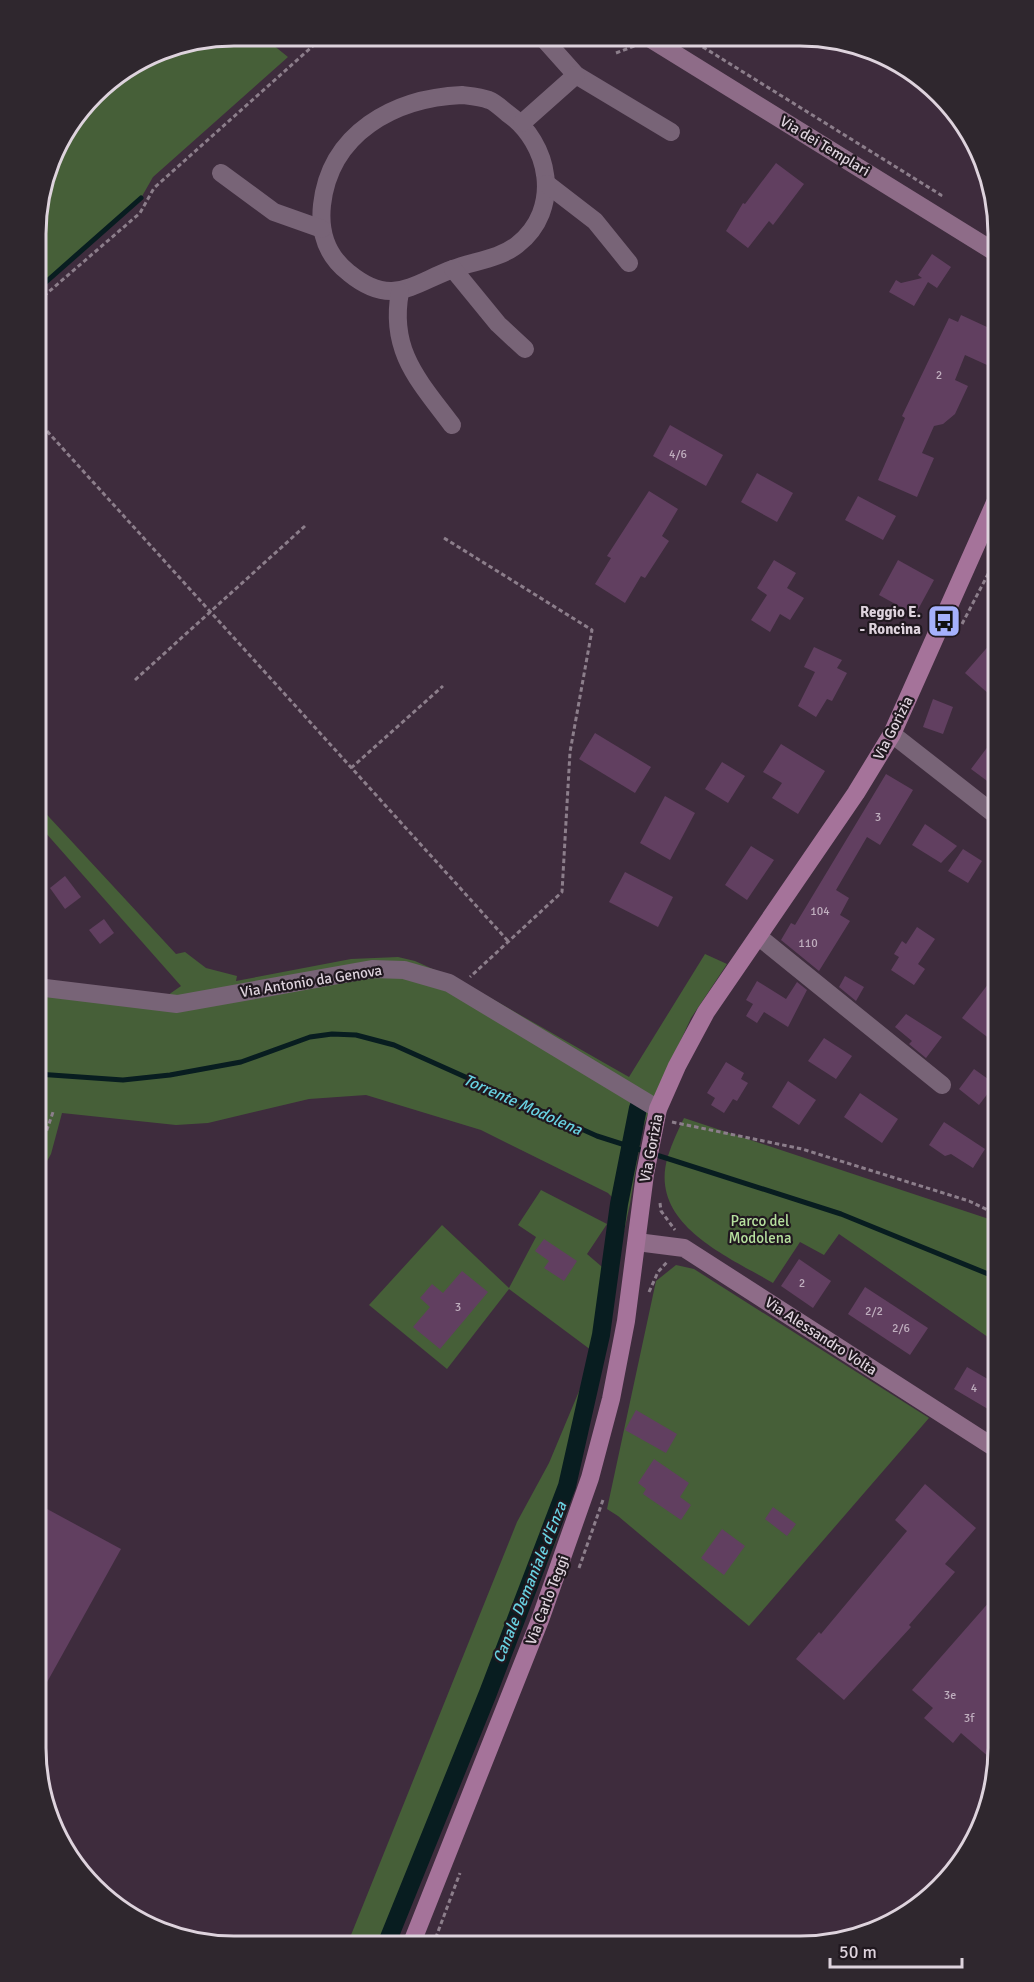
<svg xmlns="http://www.w3.org/2000/svg" width="1034" height="1982" font-family="Signika,sans-serif">
  <style>
    .green { fill: #465f38 }
    .lines { fill: none; stroke-linecap: round; stroke-linejoin: round }
    .stream { stroke: #081d20; stroke-width: 5 }
    .canal { stroke: #081d20; stroke-width: 18 }
    .building { fill: #613f60 }
    .path { stroke: #8c7e8b; stroke-width: 3; stroke-dasharray: 4.5 3; stroke-linecap: butt }
    .street { stroke: #786477; stroke-width: 18 }
    .secondary { stroke: #8e6c88; stroke-width: 18 }
    .primary { stroke: #a5739a; stroke-width: 18 }
    .labels { text-anchor: middle; stroke-width: 4.5; stroke-linejoin: round; paint-order: stroke }
    .number-label { font-size: 12px; fill: #bfaebe }
    .street-label { font-size: 15px; fill: #ded3dd; stroke: #20181f }
    .poi-label { font-size: 15px; font-weight: bold; fill: #ded3dd; stroke: #20181f; text-anchor: end }
    .park-label { font-size: 15px; fill: #b6e09e; stroke: #20181f }
    .water-label { font-size: 16px; font-style: italic; fill: #68d1e1; stroke: #20181f }
    .rim { fill: none; stroke: #ded3dd; stroke-width: 3 }
  </style>
  <rect width="100%" height="100%" fill="#3e2c3d"/>
  <g class="green">
    <path d="M235,36h27l26,21 -135,120 -12,21 -103,91v-80l19,-62 46,-61 56,-35z"/>
    <path d="M37,804l139,150 9,-2 21,16 31,8 -1,5 115,-22 47,-2 17,4 51,23 163,93 76,-123 22,10 -36,54 -40,87 -9,26 -12,73 -73,334 -163,407h-47l170,-423 32,-59 46,-110 -86,-64 -62,80 -78,-64 73,-80 67,63 27,-51 -18,-12 23,-35 66,34 -20,30 21,18 11,-68 -11,-11 -127,-63 -115,-35 -57,4 -101,24 -32,2 -114,-12 -11,41 -14,25v-45l7,-22 -7,-1v-124l121,15 23,-16 -144,-163z"/>
    <path d="M684,1118l314,104v122l-159,-110 -15,21 -24,-13 -27,41c-45,-27 -126,-59 -105,-127 4,-13 10,-26 16,-38z"/>
    <path d="M676,1265l18,4 235,149 -180,208 -131,-110 -11,-7 49,-228z"/>
  </g>
  <g class="lines">
    <g class="stream">
      <path d="M38,289l103,-91"/>
      <path d="M37,1074l86,6 47,-5 71,-13 69,-25 22,-3 24,1 38,10 203,91 244,78 157,64"/>
    </g>
    <path class="canal" d="M386,1945l102,-252 79,-207 34,-151 18,-131 19,-96"/>
  </g>
  <g class="building">
    <path d="M776,163l28,21 -31,41 -4,-4 -21,27 -22,-17 17,-28 2,1z"/>
    <path d="M932,254l19,13 -14,21 -9,-6 -14,24 -25,-14 7,-12 5,3 21,-5 -4,-3z"/>
    <path d="M998,301v69l-33,-15 -10,25 13,6 -13,28 -12,10 -9,2 -12,27 12,5 -17,39 -39,-17 27,-62 -3,-2 47,-98 9,4 3,-7 26,12z"/>
    <path d="M670,425l53,30 -17,31 -53,-30z"/>
    <path d="M757,473l36,20 -16,29 -36,-20z"/>
    <path d="M649,491l29,18 -16,27 7,5 -24,37 -4,-2 -16,27 -30,-19 16,-26 -4,-2z"/>
    <path d="M858,496l38,20 -13,24 -38,-20z"/>
    <path d="M774,560l22,13 -9,15 17,10 -14,22 -10,-6 -10,18 -19,-12 16,-25 -10,-7z"/>
    <path d="M898,560l36,20 -19,35 -36,-20z"/>
    <path d="M998,635v67l-33,-29z"/>
    <path d="M814,647l28,13 -5,8 10,5 -15,28 -5,-2 -11,18 -18,-11 17,-34 -11,-5z"/>
    <path d="M933,699l20,8 -10,27 -20,-7z"/>
    <path d="M595,733l56,34 -16,26 -56,-34z"/>
    <path d="M998,733v56l-27,-20z"/>
    <path d="M781,744l44,27 -27,43 -26,-16 10,-15 -19,-11z"/>
    <path d="M722,762l23,14 -17,27 -23,-14z"/>
    <path d="M886,774l27,16 -33,55 -13,-8 -31,53 13,8 -9,17 10,6 -31,50 -38,-31 10,-17 4,2z"/>
    <path d="M665,796l30,17 -25,47 -30,-17z"/>
    <path d="M925,824l32,22 -16,17 -29,-18z"/>
    <path d="M751,846l23,14 -27,40 -22,-15z"/>
    <path d="M963,849l19,12 -14,22 -20,-12z"/>
    <path d="M625,872l48,25 -15,30 -49,-25z"/>
    <path d="M65,876l16,21 -16,12 -15,-21z"/>
    <path d="M104,919l10,14 -14,11 -11,-14z"/>
    <path d="M917,927l18,12 -17,25 7,5 -11,16 -23,-15 8,-13 -5,-3 8,-13 4,3z"/>
    <path d="M845,976l19,11 -8,14 -17,-14z"/>
    <path d="M757,981l29,18 11,-17 10,8 -19,37 -24,-15 -7,11 -11,-7 7,-12 -7,-4z"/>
    <path d="M989,983l9,6v56l-36,-27z"/>
    <path d="M906,1014l36,23 -16,21 -17,-14 3,-3 -17,-14z"/>
    <path d="M824,1038l28,18 -16,23 -28,-18z"/>
    <path d="M726,1062l18,11 -3,6 7,4 -11,18 -4,-2 -9,14 -13,-8 4,-7 -8,-5z"/>
    <path d="M974,1069l21,15 -16,21 -20,-16z"/>
    <path d="M788,1081l28,19 -17,25 -27,-18z"/>
    <path d="M860,1093l38,26 -16,24 -38,-26z"/>
    <path d="M944,1122l41,27 -12,19 -22,-14 -6,2 -16,-11z"/>
    <path d="M544,1239l33,22 -13,20 -20,-13 5,-7 -14,-10z"/>
    <path d="M799,1259l32,22 -18,27 -32,-22z"/>
    <path d="M462,1271l26,21 -48,57 -27,-22 17,-20 -10,-9 12,-14 11,9z"/>
    <path d="M865,1287l63,41 -18,27 -62,-41z"/>
    <path d="M967,1367l31,18v30l-44,-26z"/>
    <path d="M636,1410l41,24 -11,19 -41,-23z"/>
    <path d="M654,1459l35,24 -9,14 11,8 -10,15 -38,-26 3,-5 -8,-6z"/>
    <path d="M925,1484l51,44 -31,36 10,8 -46,53 2,2 -67,73 -48,-41 23,-27 2,2 86,-103 -12,-11z"/>
    <path d="M36,1503l85,46 -85,153z"/>
    <path d="M773,1507l23,17 -9,12 -22,-17z"/>
    <path d="M722,1529l23,17 -21,29 -23,-17z"/>
    <path d="M998,1592v169l-1,3 -36,-31 -8,10 -29,-25 9,-10 -21,-18z"/>
  </g>
  <g class="lines">
    <g class="path">
      <path d="M690,39l251,156 -1,2"/>
      <path d="M616,53l21,-8"/>
      <path d="M38,301l102,-88 14,-25 169,-151"/>
      <path d="M37,420l471,521"/>
      <path d="M444,538l148,92 -22,122 -8,140 -92,85"/>
      <path d="M962,624l36,-69"/>
      <path d="M135,680l170,-154"/>
      <path d="M351,768l92,-82"/>
      <path d="M672,1122l130,27 167,52 29,14"/>
      <path d="M37,1159l16,-47"/>
      <path d="M660,1203l1,8 14,19"/>
      <path d="M649,1292l9,-20 9,-10"/>
      <path d="M579,1568l24,-68"/>
      <path d="M433,1945l27,-72"/>
    </g>
    <g class="street">
      <path d="M543,38l33,37 95,57"/>
      <path d="M462,95c8,1 19,2 27,5 6,2 13,9 18,13 43,30 56,96 10,132 -18,14 -43,16 -64,24 -41,15 -61,39 -104,4 -22,-17 -30,-40 -27,-68 8,-72 72,-107 140,-110z"/>
      <path d="M522,123l54,-48"/>
      <path d="M221,173l53,39 48,17"/>
      <path d="M547,184l48,37 34,42"/>
      <path d="M453,269l45,55 27,25"/>
      <path d="M400,292c-11,59 19,89 52,133"/>
      <path d="M892,734l106,83"/>
      <path d="M759,937l183,148"/>
      <path d="M37,987l140,17 195,-35 32,1 45,13 209,126"/>
    </g>
    <g class="secondary">
      <path d="M651,39l347,215"/>
      <path d="M637,1242l47,6 314,202"/>
    </g>
    <path class="primary" d="M411,1945l129,-325 50,-142 21,-79 15,-78 19,-147 13,-65 19,-43 29,-54 150,-219 36,-59 106,-238"/>
  </g>
  <defs>
    <g id="bus-square" transform="scale(1.725)"><rect x="-9" y="-9" width="18" height="18" rx="4" fill="#a5b1fc" stroke="#20181f"/><path d="M-5-6H5V4H4V6H2V4H-2V6H-4V4H-5ZM-3.5-4V0h7V-4ZM-3.5 1.2v1.5H-2V1.2ZM2 1.2v1.5H3.5V1.2Z" fill="#111"/></g>
  </defs>
  <g fill-rule="evenodd">
    <use href="#bus-square" x="944" y="621"/>
  </g>
  <g class="labels">
    <g class="number-label">
      <text x="939" y="379">2</text>
      <text x="678" y="458">4/6</text>
      <text x="878" y="821">3</text>
      <text x="820" y="915">104</text>
      <text x="808" y="947">110</text>
      <text x="802" y="1287">2</text>
      <text x="458" y="1311">3</text>
      <text x="874" y="1315">2/2</text>
      <text x="901" y="1332">2/6</text>
      <text x="974" y="1392">4</text>
      <text x="950" y="1699">3e</text>
      <text x="969" y="1722">3f</text>
    </g>
    <g class="street-label">
      <text transform="translate(825 146) rotate(31)" y="5">Via dei Templari</text>
      <text transform="translate(893 728) rotate(-63)" y="5">Via Gorizia</text>
      <text transform="translate(311 981) rotate(-9)" y="5">Via Antonio da Genova</text>
      <text transform="translate(651 1148) rotate(-79)" y="5">Via Gorizia</text>
      <text transform="translate(821 1336) rotate(33)" y="5">Via Alessandro Volta</text>
      <text transform="translate(547 1600) rotate(-69)" y="5">Via Carlo Teggi</text>
    </g>
    <g class="poi-label">
      <text x="921" y="617">Reggio E.<tspan x="921" dy="17">- Roncina</tspan></text>
    </g>
    <g class="park-label">
      <text x="760" y="1226">Parco del<tspan x="760" dy="17">Modolena</tspan></text>
    </g>
    <g class="water-label">
      <text transform="translate(523 1104) rotate(24)" y="6">Torrente Modolena</text>
      <text transform="translate(529 1582) rotate(-68)" y="6">Canale Demaniale d'Enza</text>
    </g>
  </g>
  <path d="M0 0H1034V1982H0ZM234 46H800A188 188 0 0 1 988 234V1748A188 188 0 0 1 800 1936H234A188 188 0 0 1 46 1748V234A188 188 0 0 1 234 46Z" fill="#2f272e" fill-rule="evenodd"/>
  <path class="rim" d="M234 46H800A188 188 0 0 1 988 234V1748A188 188 0 0 1 800 1936H234A188 188 0 0 1 46 1748V234A188 188 0 0 1 234 46Z"/>
  <path d="M830 1958v9h132v-9" fill="none" stroke="#ded3dd" stroke-width="3"/>
  <text x="839" y="1958" font-size="18" fill="#ded3dd" stroke="#20181f" stroke-width="4.5" paint-order="stroke">50 m</text>
</svg>
